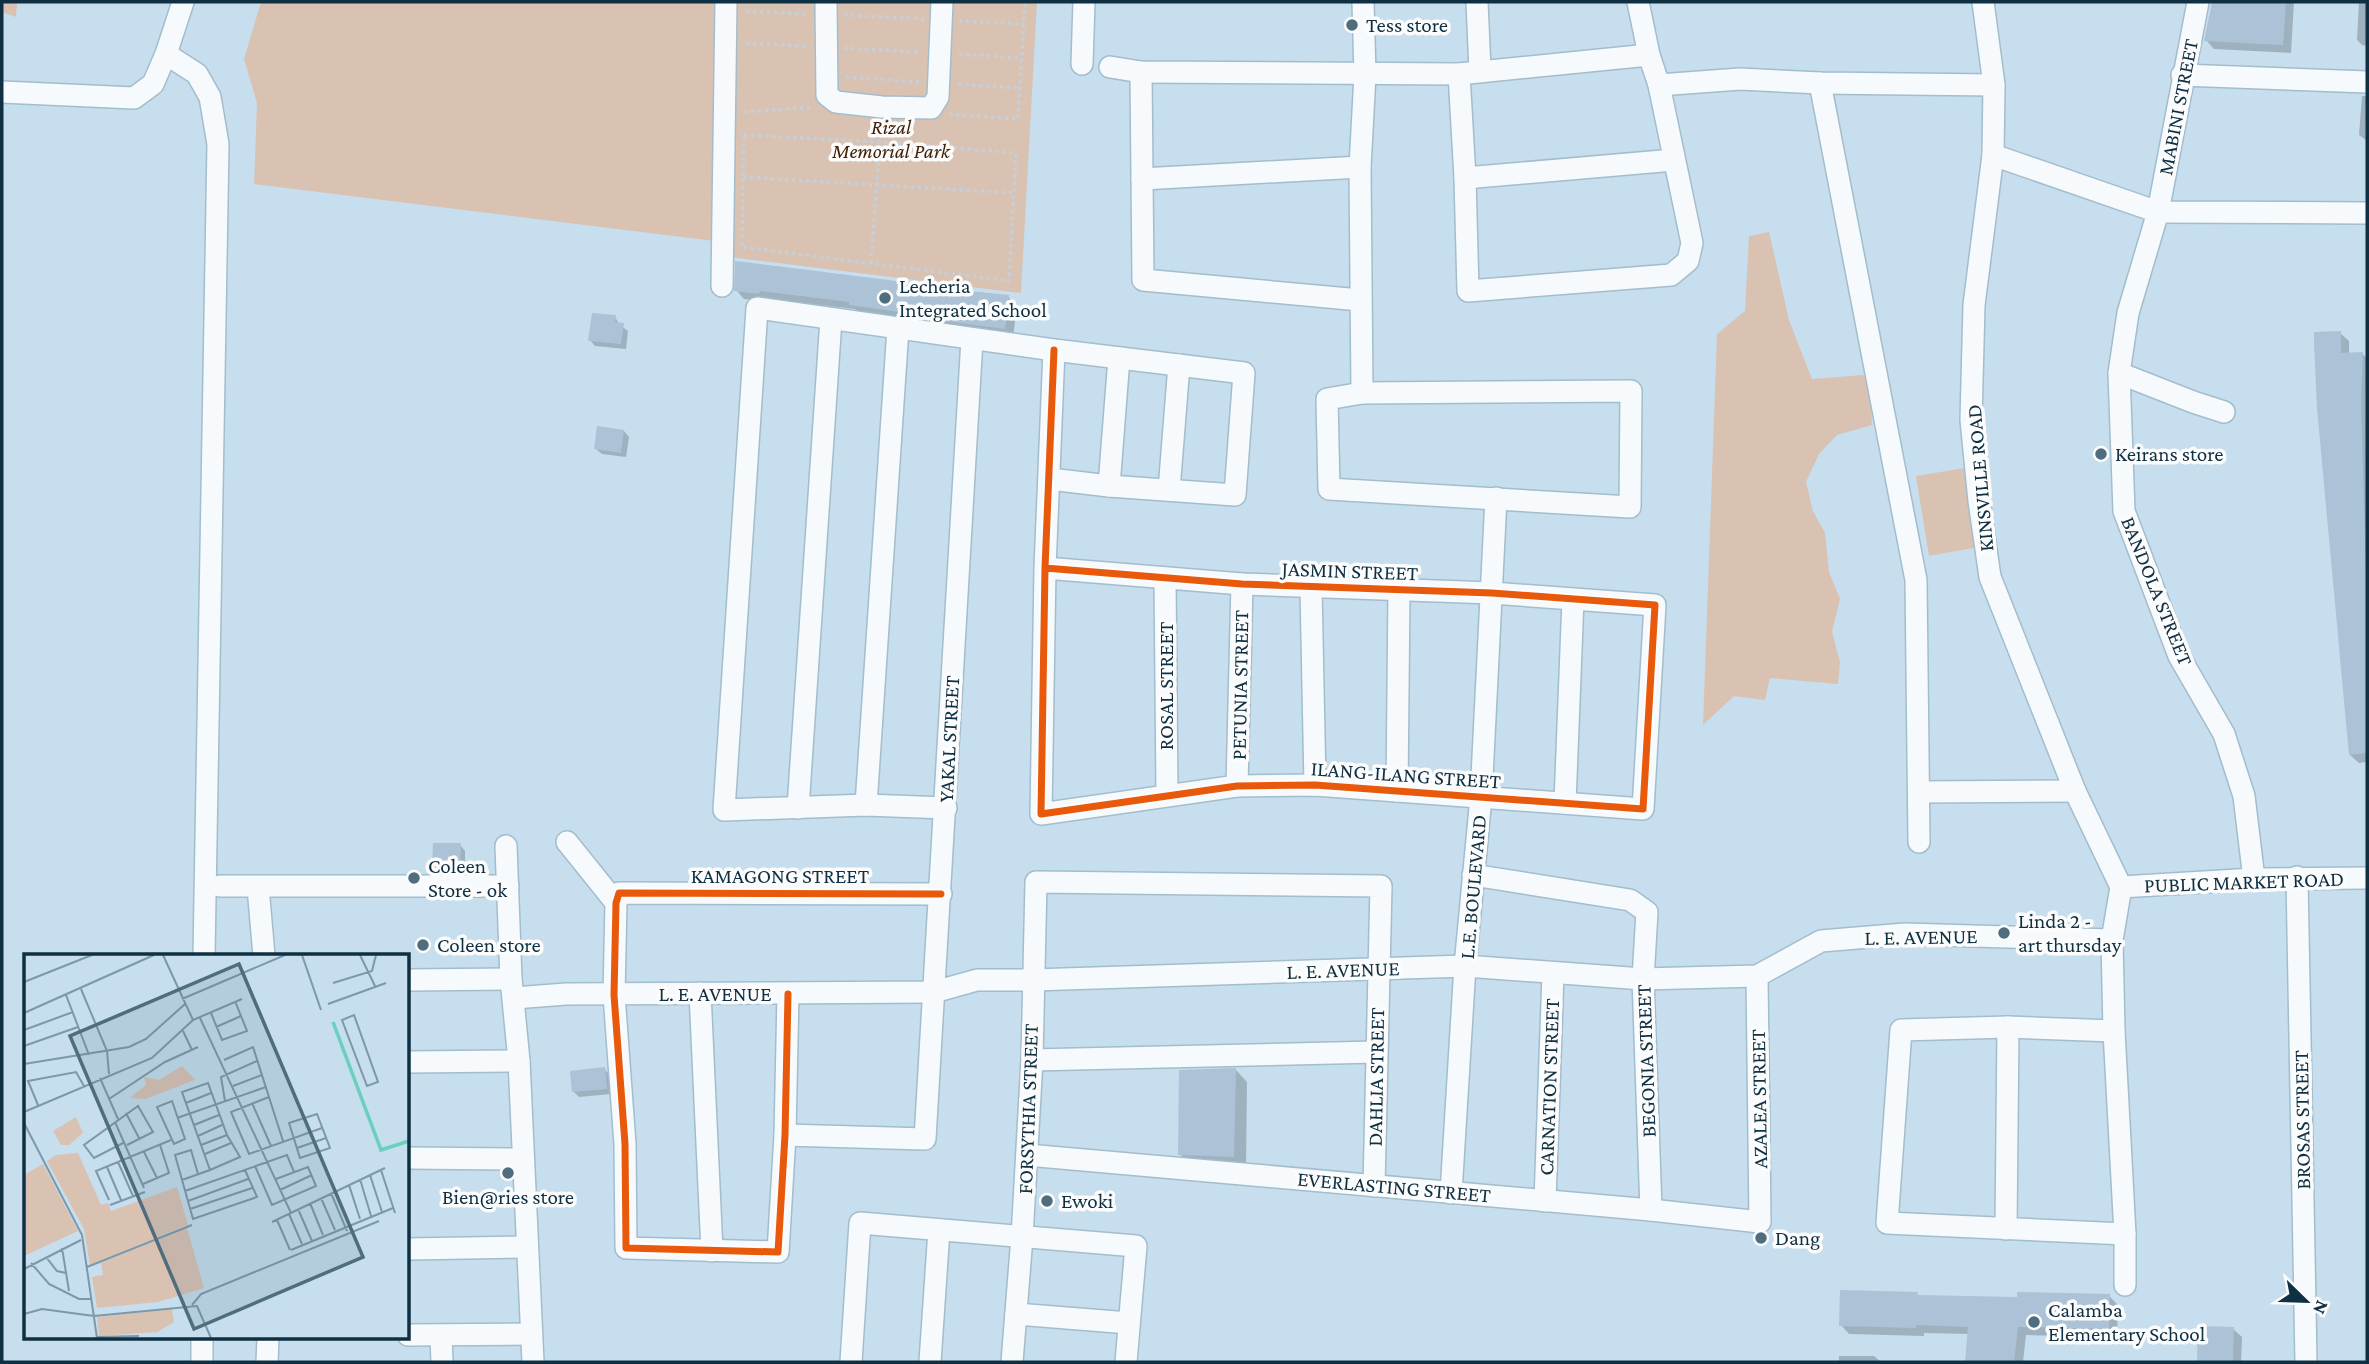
<svg xmlns="http://www.w3.org/2000/svg" width="2369" height="1364" font-family="'Crimson Pro',serif">
  <style>
    .green { fill: #dac2b3 }
    .shadow { fill: #0003 }
    .building { fill: #acc2d7 }
    .lines { fill: none; stroke-linecap: round; stroke-linejoin: round }
    .minor-casing { stroke: #a3bdcd; stroke-width: 24 }
    .path { stroke: #c7cfd4; stroke-width: 3.5; stroke-dasharray: 3.5 3.5; stroke-linecap: butt }
    .minor { stroke: #f6fafc; stroke-width: 21 }
    .cycleway-casing { stroke: #fcfcfc; stroke-width: 11 }
    .cycleway { stroke: #e8590c; stroke-width: 7 }
    .poi-dot { fill: #4f6d7e; stroke: #fcfcfc; stroke-width: 2.5 }
    .labels { text-anchor: middle; stroke-width: 7; stroke-linejoin: round; paint-order: stroke }
    .poi-label { font-size: 21px; fill: #0f3042; stroke: #fcfcfc; text-anchor: start }
    .street-label { font-size: 21px; fill: #0f3042; stroke: #fcfcfc }
    .park-label { font-size: 21px; font-style: italic; fill: #412108; stroke: #fcfcfc }
    .inset-river { fill: none; stroke: #6bcfc0; stroke-width: 3.5 }
    .inset-road { fill: none; stroke: #7d98a9; stroke-width: 2 }
    .view { fill: #4f6d7e; fill-opacity: 0.15; stroke: #4f6d7e; stroke-width: 3.5 }
    .inset-edge { fill: none; stroke: #0f3042; stroke-width: 3.5 }
  </style>
  <rect width="100%" height="100%" fill="#c6deee"/>
  <g class="green">
    <path d="M2,2h15l-1,15 -14,-5z"/>
    <path d="M261,2h455l-2,239 -460,-57 3,-81 -13,-44z"/>
    <path d="M732,2h305l-16,291 -292,-36z"/>
    <path d="M1769,232l20,88 23,59 51,-4 7,9 2,41 -35,10 -18,19 -13,28 7,29 12,22 4,39 11,27 -8,33 8,30 -2,22 -68,-6 -5,22 -31,-4 -31,29 14,-391 28,-23 4,-75z"/>
    <path d="M1965,468l13,79 -49,9 -13,-80z"/>
  </g>
  <g class="shadow">
    <path d="M2214,2h80l-3,51 -77,-4 -8,-9z"/>
    <path d="M2359,2h8v44l-5,-1 -5,-5z"/>
    <path d="M2362,96h5v45l-8,-6z"/>
    <path d="M911,284l3,3 94,10 9,9 -4,31 -154,-24 -4,-4 -87,-10v2l-24,-2 -8,-9z"/>
    <path d="M615,317l5,8 8,6 -2,18 -31,-3 -5,-6z"/>
    <path d="M2340,333l9,8v14l14,-1 4,5v403l-8,1 -9,-8z"/>
    <path d="M624,431l5,6 -3,20 -24,-3 -6,-5z"/>
    <path d="M460,845l5,6v21h-6v6h-13l-12,-11z"/>
    <path d="M604,1069l6,6 1,19 -32,3 -6,-6z"/>
    <path d="M1236,1070l11,12 -1,86 -55,-2 -11,-12z"/>
    <path d="M1917,1294l3,3 99,2 90,-3 9,9 -1,32 -91,-2 -3,27h-57l3,-28 -45,-1v3l-75,-2 -8,-9z"/>
    <path d="M2200,1328l33,1 9,8 -1,25h-42z"/>
    <path d="M1839,1356h35l7,6h-42z"/>
  </g>
  <g class="building">
    <path d="M2212,2h74l-3,43 -79,-4z"/>
    <path d="M735,261l177,22 -1,2 98,10 -4,34 -84,-11v-3l-72,-10v-3l-89,-11 -1,3 -25,-3z"/>
    <path d="M592,313l24,2 -1,7 9,1 -3,21 -33,-3z"/>
    <path d="M2341,331v22l22,-1 -2,51 6,205v145l-18,2 -32,-347 -3,-64v-12z"/>
    <path d="M597,426l27,4 -3,23 -27,-4z"/>
    <path d="M433,843h28l-1,25 -5,-1 -1,6h-16l1,-5h-7z"/>
    <path d="M605,1067l2,22 -35,3 -2,-21z"/>
    <path d="M1236,1068l-2,89 -56,-2 1,-85z"/>
    <path d="M1840,1290l78,2 -1,3 100,2v-5l93,2 -1,35 -91,-2 -4,35h-49l3,-35 -52,-2v3l-77,-2z"/>
    <path d="M2198,1326l36,1 -1,35h-36z"/>
  </g>
  <g class="lines">
    <g class="minor-casing">
      <g id="minor">
        <path d="M826,2l1,93 9,7 46,5 49,1 7,-11 4,-95"/>
        <path d="M1477,2l3,68"/>
        <path d="M1983,2l11,83 -1,70 -19,150 -3,115 8,81 11,76 85,214 46,96"/>
        <path d="M2198,2l-40,210 -30,101 -9,60 5,138 55,145 45,78 20,62 10,83"/>
        <path d="M166,54l31,20 13,23 8,47 -14,812"/>
        <path d="M1082,64l2,-62"/>
        <path d="M1110,67l31,5 318,2 190,-19"/>
        <path d="M1141,72l2,208 217,20"/>
        <path d="M1459,74l6,104 3,113 203,-16 17,-14 4,-18 -33,-158 -10,-30 -11,-53"/>
        <path d="M2182,75l185,7"/>
        <path d="M1820,83l96,497 3,262"/>
        <path d="M1659,85l81,-6 80,4 174,2"/>
        <path d="M2,92l132,6 19,-14 13,-30 17,-52"/>
        <path d="M1993,155l165,57 209,1"/>
        <path d="M1465,178l209,-18"/>
        <path d="M1142,179l218,-12"/>
        <path d="M722,286l4,-284"/>
        <path d="M2119,373l74,29 31,10"/>
        <path d="M1631,391l-1,116 -301,-18 -2,-90 35,-6z"/>
        <path d="M1362,393l-2,-226 5,-92 -2,-73"/>
        <path d="M1109,486l10,-128"/>
        <path d="M1169,490l10,-125"/>
        <path d="M1045,568l197,16 250,9 163,12 -12,204 -328,-24 -78,1 -196,28 4,-246 9,-218"/>
        <path d="M1165,578l2,217"/>
        <path d="M1311,588l4,197"/>
        <path d="M1237,786l5,-202"/>
        <path d="M1397,791l2,-202"/>
        <path d="M1919,792l156,-1"/>
        <path d="M1565,803l8,-204"/>
        <path d="M866,805l32,-477"/>
        <path d="M798,808l33,-489"/>
        <path d="M946,808l-80,-3 -142,5 33,-502 297,42 190,23 -9,122 -126,-9 -59,-7"/>
        <path d="M567,842l49,61"/>
        <path d="M506,846l5,133 8,82 14,301"/>
        <path d="M1473,875l157,25 17,12 -4,67 8,231"/>
        <path d="M2297,877l9,485"/>
        <path d="M220,886h288"/>
        <path d="M258,887l6,69"/>
        <path d="M2121,887l-9,53 2,91 11,203v51"/>
        <path d="M2121,887l133,-8 113,-1"/>
        <path d="M408,980l103,-1"/>
        <path d="M700,993l12,258"/>
        <path d="M788,994l-3,141 -7,117 -152,-4 -1,-104 -11,-149 2,-92 3,-10 322,1"/>
        <path d="M514,998l52,-4 368,-2 43,-12h56l432,-14 178,13 114,-3 64,-35 84,-7 207,6"/>
        <path d="M2114,1031l-106,-4 -107,3 -14,193 238,11"/>
        <path d="M1032,1060l344,-8"/>
        <path d="M408,1062l111,-1"/>
        <path d="M785,1135l140,4 47,-800"/>
        <path d="M1027,1155l624,55 109,12 -3,-246"/>
        <path d="M408,1158l114,1"/>
        <path d="M1451,1193l14,-227 16,-169 15,-299"/>
        <path d="M1545,1201l8,-228"/>
        <path d="M2006,1229l2,-202"/>
        <path d="M408,1249l119,-2"/>
        <path d="M1016,1314l113,9"/>
        <path d="M408,1335l123,-1"/>
        <path d="M441,1336l1,26"/>
        <path d="M202,1362v-24"/>
        <path d="M267,1362l1,-24"/>
        <path d="M851,1362l9,-139 276,23 -10,116"/>
        <path d="M930,1362l9,-132"/>
        <path d="M1012,1362l10,-125 10,-177 4,-178 345,4 -7,300"/>
      </g>
    </g>
    <g class="path">
      <path d="M746,11l62,3"/>
      <path d="M844,15l80,4"/>
      <path d="M959,21l65,3"/>
      <path d="M746,43l62,3"/>
      <path d="M844,48l76,4"/>
      <path d="M959,54l62,4"/>
      <path d="M846,77l73,5"/>
      <path d="M958,84l62,4"/>
      <path d="M744,112l69,-5"/>
      <path d="M949,114l69,5 7,-117"/>
      <path d="M744,135l136,7 136,11 -7,128 -267,-34z"/>
      <path d="M743,177l270,16"/>
      <path d="M871,263l10,-138"/>
    </g>
    <use href="#minor" class="minor"/>
    <g class="cycleway-casing">
      <g id="cycleway">
        <path d="M1045,568l197,16 250,9 163,12 -12,204 -328,-24 -78,1 -196,28 4,-246 9,-218"/>
        <path d="M788,994l-3,141 -7,117 -152,-4 -1,-104 -11,-149 2,-92 3,-10 322,1"/>
      </g>
    </g>
    <use href="#cycleway" class="cycleway"/>
  </g>
  <g class="poi-dot">
    <circle cx="1352" cy="25" r="7"/>
    <circle cx="885" cy="298" r="7"/>
    <circle cx="2101" cy="454" r="7"/>
    <circle cx="414" cy="878" r="7"/>
    <circle cx="2004" cy="933" r="7"/>
    <circle cx="423" cy="945" r="7"/>
    <circle cx="508" cy="1173" r="7"/>
    <circle cx="1047" cy="1201" r="7"/>
    <circle cx="1761" cy="1238" r="7"/>
    <circle cx="2034" cy="1322" r="7"/>
  </g>
  <g class="labels">
    <g class="poi-label">
      <text x="1366" y="32">Tess store</text>
      <text x="899" y="293">Lecheria<tspan x="899" dy="24">Integrated School</tspan></text>
      <text x="2115" y="461">Keirans store</text>
      <text x="428" y="873">Coleen<tspan x="428" dy="24">Store - ok</tspan></text>
      <text x="2018" y="928">Linda 2 -<tspan x="2018" dy="24">art thursday</tspan></text>
      <text x="437" y="952">Coleen store</text>
      <text x="508" y="1204" text-anchor="middle">Bien@ries store</text>
      <text x="1061" y="1208">Ewoki</text>
      <text x="1775" y="1245">Dang</text>
      <text x="2048" y="1317">Calamba<tspan x="2048" dy="24">Elementary School</tspan></text>
    </g>
    <g class="street-label">
      <text transform="translate(2178 107) rotate(-79)" y="7">MABINI STREET</text>
      <text transform="translate(1980 478) rotate(-95)" y="7">KINSVILLE ROAD</text>
      <text transform="translate(1350 571) rotate(2)" y="7">JASMIN STREET</text>
      <text transform="translate(2157 591) rotate(68)" y="7">BANDOLA STREET</text>
      <text transform="translate(1240 685) rotate(-89)" y="7">PETUNIA STREET</text>
      <text transform="translate(1166 686) rotate(-90)" y="7">ROSAL STREET</text>
      <text transform="translate(949 739) rotate(-87)" y="7">YAKAL STREET</text>
      <text transform="translate(1406 775) rotate(4)" y="7">ILANG-ILANG STREET</text>
      <text x="780" y="883">KAMAGONG STREET</text>
      <text transform="translate(2244 882) rotate(-2)" y="7">PUBLIC MARKET ROAD</text>
      <text transform="translate(1473 887) rotate(-85)" y="7">L.E. BOULEVARD</text>
      <text transform="translate(1921 937) rotate(-1)" y="7">L. E. AVENUE</text>
      <text transform="translate(1343 970) rotate(-2)" y="7">L. E. AVENUE</text>
      <text x="715" y="1001">L. E. AVENUE</text>
      <text transform="translate(1646 1061) rotate(-92)" y="7">BEGONIA STREET</text>
      <text transform="translate(1376 1077) rotate(-89)" y="7">DAHLIA STREET</text>
      <text transform="translate(1549 1087) rotate(-88)" y="7">CARNATION STREET</text>
      <text transform="translate(1759 1099) rotate(-91)" y="7">AZALEA STREET</text>
      <text transform="translate(1028 1109) rotate(-88)" y="7">FORSYTHIA STREET</text>
      <text transform="translate(2302 1120) rotate(-91)" y="7">BROSAS STREET</text>
      <text transform="translate(1394 1187) rotate(5)" y="7">EVERLASTING STREET</text>
    </g>
    <g class="park-label">
      <text x="891" y="134">Rizal<tspan x="891" dy="24">Memorial Park</tspan></text>
    </g>
  </g>
  <g transform="translate(24 954)">
    <rect width="385" height="385" fill="#c6deee"/>
    <path d="M158,112l13,14 -50,19 -15,-1 16,-13 -2,-8 15,3zM52,163l7,16 -14,12h-8l-8,-14zM54,199l23,52 7,-2 3,8 66,-24 11,38 -98,40 -6,-36 -37,-68 9,-6zM19,210l35,67 -54,25v-81zM163,274l17,60 -46,14 -61,6 -5,-31 11,-2 -2,-12zM148,355l2,13 -17,10 -58,4 -2,-19z" fill="#dac2b3"/>
    <path class="inset-river" d="M309,68l48,128 28,-9"/>
    <path class="inset-road" d="M139,1l30,65M278,1l19,55M336,1l15,31M0,28l68,-27M309,29l39,-12 4,-16M57,35l26,62 2,23M42,41l23,60M158,45l103,-44M304,50l58,-21M0,59l130,-58M187,59l11,27 25,-9 -12,-30M330,61l24,67 -11,4 -25,-66zM176,64l91,195M169,66l49,-21M192,73l25,-11M0,76l49,-18M159,77l9,19M0,92l54,-19M200,106l29,-13 30,94M0,110l105,-17 17,-8 39,-35M76,124l18,41M209,132l29,-11M245,143l-38,15 18,42 73,-26M85,145l56,-37 33,-15M148,147l13,38 -11,5 -17,-37zM201,147l-4,-24 36,-16M162,149l25,-10M228,149l19,43M14,151l-10,-24 48,-9 8,14M0,158l128,-54 41,-38M102,159l13,25M293,160l13,34 -30,10 -11,-35zM153,164l89,-31M91,168l29,66M0,169l58,112 15,103M170,171l25,-10M174,182l24,-11M101,188l-31,16 -10,-13 54,-39 15,26 -26,13M177,191l26,-10M273,194l29,-10M120,198l13,26M181,200l26,-11M94,208l15,34M231,212l17,39 44,-19 -8,-19 -32,12M83,213l14,33M357,216l14,43M174,220l-7,-24 -16,5 18,64 64,-22 -12,-27M346,221l12,37M336,225l11,37M158,226l28,-10 30,-13 -13,-22 -19,-52 -26,9 28,78M119,230l26,-11 -9,-28M325,231l11,34M256,236l32,-15M161,237l102,-36 7,17M307,239l16,38M297,244l14,32M85,246l-13,-29 75,-31M164,247l60,-22M286,249l13,32M86,251l35,-13M166,255l62,-21M274,255l14,32M265,260l13,30M253,266l13,30M248,268l113,-54M38,294l7,43M267,296l102,-42M22,303l11,14 9,2M7,309l18,21 30,15h13M63,313l105,-42M0,315l57,-29M168,351l9,-11 178,-73M0,360l18,-5 52,7 103,-10 14,32M73,383l42,-1"/>
    <path class="view" d="M215,10l124,293 -169,72 -124,-293z"/>
    <rect width="385" height="385" class="inset-edge"/>
  </g>
  <rect width="2369" height="1364" fill="none" stroke="#0f3042" stroke-width="7"/>
  <g transform="translate(2306 1301) rotate(113)" stroke="#fcfcfc" stroke-width="5" paint-order="stroke">
  <path d="M0-5L12 26L0 18L-12 26Z" fill="#0f3042"/>
  <text y="-10" font-size="19" font-weight="bold" text-anchor="middle" fill="#0f3042">N</text>
  </g>
</svg>
